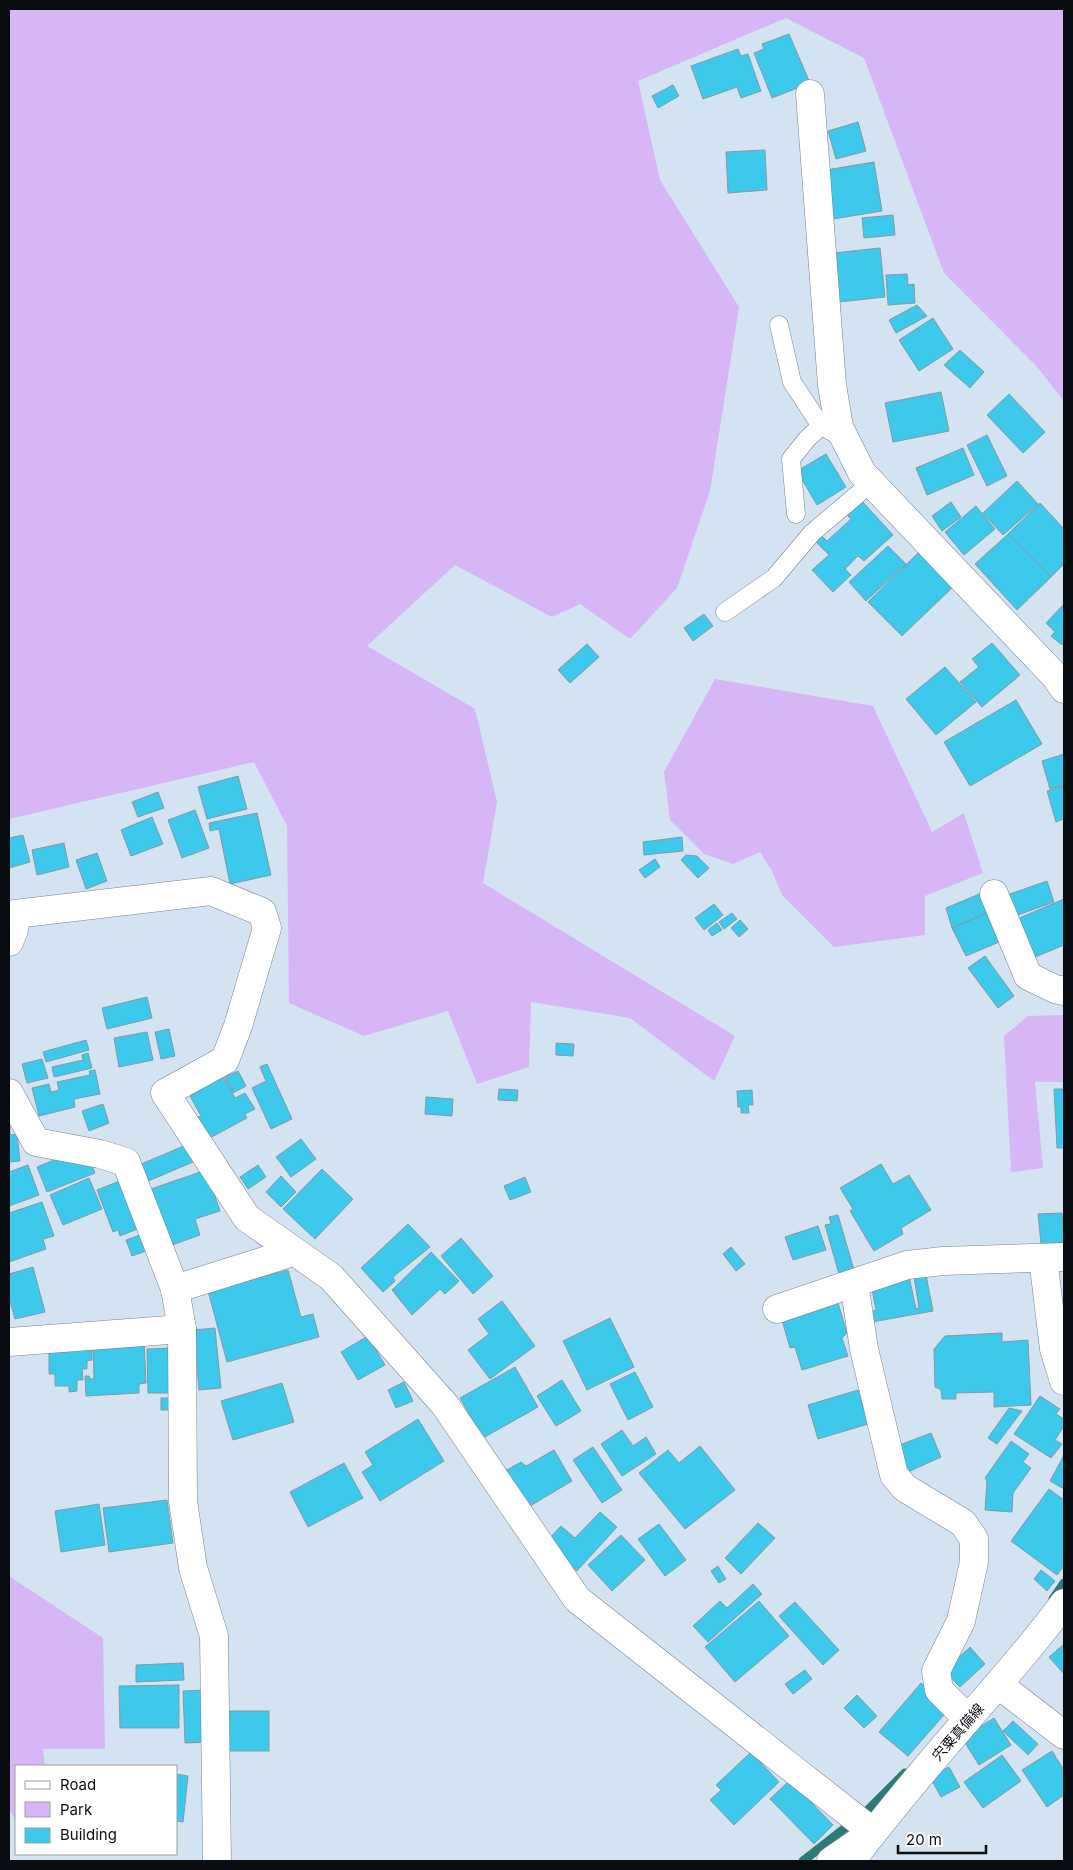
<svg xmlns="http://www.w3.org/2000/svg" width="1073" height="1870" font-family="Inter,'Noto Sans JP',sans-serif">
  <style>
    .green { fill: #d7b6f6 }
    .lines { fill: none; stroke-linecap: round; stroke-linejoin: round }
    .stream { stroke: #2b7b77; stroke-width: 9 }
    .building { fill: #3cc9eb; stroke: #849aa0 }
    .lane-casing { stroke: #74828f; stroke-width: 19 }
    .street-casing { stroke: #74828f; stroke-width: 29 }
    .secondary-casing { stroke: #74828f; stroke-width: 29 }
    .lane { stroke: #fff; stroke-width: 18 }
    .street { stroke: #fff; stroke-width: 28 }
    .secondary { stroke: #fff; stroke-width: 28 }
    .labels { text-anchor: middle; stroke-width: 4.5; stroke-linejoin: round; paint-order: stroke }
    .street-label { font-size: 14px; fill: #090d12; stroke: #fff }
  </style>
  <rect width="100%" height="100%" fill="#d4e3f2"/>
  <g class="green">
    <path d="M9,9h1055v392l-27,-34 -93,-94 -80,-215 -78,-40 -148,63 22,99 79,127 -29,184 -33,97 -47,51 -50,-35 -28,13 -97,-52 -88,81 108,63 22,93 -14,81 252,153 -21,45 -84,-63 -99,-16 -2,65 -52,17 -29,-73 -84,25 -75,-33 -2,-177 -33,-64 -245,57z"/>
    <path d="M715,679l158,27 59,126 32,-19 19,60 -58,23v39l-91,12 -52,-52 -10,-24 -12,-19 -27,12 -29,-10 -34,-34 -6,-48z"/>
    <path d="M1064,1015v67h-29l8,86 -32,4 -7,-136 24,-20z"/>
    <path d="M9,1576l94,62 2,111h-62l2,17h-29v55l-7,-12z"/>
  </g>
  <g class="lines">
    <g class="stream">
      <path d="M1053,1599l11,-16"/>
      <path d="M803,1861l64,-50 38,-38"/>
    </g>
  </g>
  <g class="building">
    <path d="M789,34l21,49 -38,15 -18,-45 10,-4 -2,-5z"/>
    <path d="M738,49l3,7 7,-2 13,37 -20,7 -4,-11 -34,12 -12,-33z"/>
    <path d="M673,85l6,11 -21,12 -6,-12z"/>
    <path d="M858,122l8,29 -30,8 -8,-28z"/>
    <path d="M765,150l2,40 -39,3 -2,-41z"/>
    <path d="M874,162l8,49 -49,8 -7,-49z"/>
    <path d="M893,215l2,20 -31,3 -2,-20z"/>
    <path d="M880,248l5,49 -46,5 -5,-49z"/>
    <path d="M907,274l1,11 6,-1 1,19 -27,2 -2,-30z"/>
    <path d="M917,305l10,11 -31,17 -7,-13z"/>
    <path d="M933,318l20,31 -34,22 -20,-31z"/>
    <path d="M960,350l24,22 -14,16 -26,-23z"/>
    <path d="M941,392l8,39 -56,11 -8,-39z"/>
    <path d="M1009,394l36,38 -22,21 -36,-38z"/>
    <path d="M987,435l20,41 -20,10 -20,-41z"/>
    <path d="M963,448l11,27 -47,20 -11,-27z"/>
    <path d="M826,454l20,33 -29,18 -20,-34z"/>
    <path d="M1017,481l21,23 -35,31 -20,-22z"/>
    <path d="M861,500l32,35 -29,26 -6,-5 -13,13 6,6 -18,17 -21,-22 17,-15 -13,-13 6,-6 5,5 24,-22 -5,-5z"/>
    <path d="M951,502l10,15 -19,14 -10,-15z"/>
    <path d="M1040,503l24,26v35l-13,13 -43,-43z"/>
    <path d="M976,506l19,23 -31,26 -19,-23z"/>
    <path d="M1008,534l43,43 -34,33 -42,-46z"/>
    <path d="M888,546l18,18 -40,37 -17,-19z"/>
    <path d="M921,550l34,35 -53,51 -34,-34z"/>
    <path d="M1064,604v38l-2,3 -11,-9 4,-4 -9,-9z"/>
    <path d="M704,614l9,12 -20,15 -9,-13z"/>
    <path d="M992,643l28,32 -38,32 -22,-25 19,-15 -7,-8z"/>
    <path d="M587,644l12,13 -29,26 -12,-13z"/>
    <path d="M945,667l31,35 -40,33 -30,-36z"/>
    <path d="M1016,700l26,44 -72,42 -26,-44z"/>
    <path d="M1064,754v31l-14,4 -8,-28z"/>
    <path d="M238,776l9,33 -40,10 -9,-32z"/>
    <path d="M1064,786v33l-8,3 -9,-31z"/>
    <path d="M158,792l6,16 -26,9 -6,-15z"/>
    <path d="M195,810l14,38 -27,10 -14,-38z"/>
    <path d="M257,813l14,62 -41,9 -11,-55 -9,2 -1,-8z"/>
    <path d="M152,817l11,27 -32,12 -10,-26z"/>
    <path d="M23,835l7,27 -21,6v-30z"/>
    <path d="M682,837l1,14 -39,4 -1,-13z"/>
    <path d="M64,843l5,24 -32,8 -5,-25z"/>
    <path d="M97,853l10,28 -21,8 -10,-29z"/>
    <path d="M686,855l11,1 12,12 -11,10 -17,-18z"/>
    <path d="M655,859l5,8 -15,11 -6,-8z"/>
    <path d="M1047,881l7,21 -39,14 -8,-21z"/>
    <path d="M984,892l7,19 -39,17 -6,-20z"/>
    <path d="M1064,899v46l-31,13 -16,-39z"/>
    <path d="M714,904l9,11 -19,15 -9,-12z"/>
    <path d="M991,911l13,29 -38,16 -14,-28z"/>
    <path d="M732,913l5,6 -13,10 -5,-7z"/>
    <path d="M740,920l8,9 -9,8 -8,-9z"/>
    <path d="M717,923l5,7 -10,6 -4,-6z"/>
    <path d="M985,956l29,40 -16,12 -30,-40z"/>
    <path d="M147,997l5,21 -45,11 -5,-21z"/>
    <path d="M169,1029l6,27 -14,3 -6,-27z"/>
    <path d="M147,1032l6,28 -34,7 -5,-29z"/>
    <path d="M86,1040l3,10 -43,12 -3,-10z"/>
    <path d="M556,1043l18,1 -1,12 -17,-1z"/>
    <path d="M88,1053l4,15 -38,9 -2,-10 31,-7 -1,-5z"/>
    <path d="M42,1059l6,19 -21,5 -5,-19z"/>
    <path d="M267,1064l25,55 -21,10 -19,-41 14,-7 -6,-14z"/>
    <path d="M95,1070l5,24 -26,5 1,8 -36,9 -7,-28 17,-4 2,8 8,-2 -2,-8 33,-7 -1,-4z"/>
    <path d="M238,1071l8,15 -13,7 -8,-16z"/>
    <path d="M223,1076l12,22 10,-5 10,16 -10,5 2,4 -39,21 -12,-21 5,-2 -12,-22z"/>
    <path d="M499,1089l19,1 -1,11 -19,-1z"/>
    <path d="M1054,1089h10v59h-7z"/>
    <path d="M752,1090l1,15h-5l1,8h-8v-6h-3l-1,-16z"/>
    <path d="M426,1097l27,2 -1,17 -27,-2z"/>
    <path d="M103,1104l6,19 -20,8 -7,-20z"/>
    <path d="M9,1120h1v15l7,-1 3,27 -11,1z"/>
    <path d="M301,1139l15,20 -25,18 -15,-20z"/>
    <path d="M186,1145l7,17 -47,20 -7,-17z"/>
    <path d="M59,1158h30l6,15 -48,19 -10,-25z"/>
    <path d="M881,1164l12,20 16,-9 22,35 -30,18 2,6 -29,17 -24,-40 3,-2 -13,-21z"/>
    <path d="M28,1165l11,30 -30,11v-34z"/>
    <path d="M258,1165l8,12 -18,12 -8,-12z"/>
    <path d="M322,1169l31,30 -38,40 -32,-30z"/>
    <path d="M206,1170l14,41 -25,8 5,16 -28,10 -5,-14 -4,2 -15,-43z"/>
    <path d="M281,1176l15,16 -15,15 -15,-15z"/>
    <path d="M525,1177l6,15 -21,8 -6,-14z"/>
    <path d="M89,1178l13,31 -39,16 -13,-30z"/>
    <path d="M122,1180l18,48 -20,8 -2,-6 -5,2 -16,-42z"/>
    <path d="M42,1202l12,34 -11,3 3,10 -37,13v-49z"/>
    <path d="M1062,1213l2,29 -23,2 -3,-30z"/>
    <path d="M838,1215l16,55 -15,4 -14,-49 6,-1 -2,-7z"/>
    <path d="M408,1224l22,23 -37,30 2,4 -12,11 -22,-24z"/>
    <path d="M818,1226l8,24 -33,10 -8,-23z"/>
    <path d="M140,1235l6,16 -14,5 -6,-16z"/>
    <path d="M461,1238l32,38 -20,18 -32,-38z"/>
    <path d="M731,1247l14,17 -9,7 -13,-17z"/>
    <path d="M431,1252l28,29 -14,13 -5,-5 -28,26 -20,-25z"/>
    <path d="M33,1267l12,45 -30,7 -6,-21v-24z"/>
    <path d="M288,1270l13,47 12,-3 6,23 -92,25 -19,-71z"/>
    <path d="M926,1275l7,36 -61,11 -2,-10 6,-2 -5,-26 38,-8 7,33 3,-1 -5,-31z"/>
    <path d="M502,1301l33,45 -45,33 -22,-29 21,-16 -11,-15z"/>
    <path d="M838,1303l9,30 -5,5 6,18 -46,14 -7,-23 -5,1 -8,-28z"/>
    <path d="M610,1318l24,49 -47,23 -24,-49z"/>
    <path d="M215,1328l6,60 -22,2 -5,-60z"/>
    <path d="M1002,1333v9l26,-2 3,65 -37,2v-15l-38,1v6h-14l-1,-9 -6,-3 -1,-38 11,-13z"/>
    <path d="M368,1336l17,29 -27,15 -17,-28z"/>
    <path d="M144,1340l2,43 -7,1v9l-53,3 -1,-20h4l1,3h4l-1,-36z"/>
    <path d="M92,1346v14l-5,1v8h-5l1,11h-6v11l-8,1v-6h-14v-12h-6v-27z"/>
    <path d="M171,1348l2,45h-25l-1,-44z"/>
    <path d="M515,1367l23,40 -55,31 -23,-40z"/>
    <path d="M635,1372l18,35 -25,13 -18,-36z"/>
    <path d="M562,1380l19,31 -25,15 -19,-30z"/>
    <path d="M404,1382l9,19 -17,7 -8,-18z"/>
    <path d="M282,1383l12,39 -61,18 -12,-39z"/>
    <path d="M858,1390l10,34 -50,15 -10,-34z"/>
    <path d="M1040,1396l20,13 -4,5 8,5v7l-9,14 7,4 -11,14 -37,-24z"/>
    <rect x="161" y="1398" width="13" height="12"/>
    <path d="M1009,1408l13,3 -25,33 -9,-6z"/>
    <path d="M418,1419l26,42 -64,40 -18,-29 11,-7 -8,-13z"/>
    <path d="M622,1430l11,16 13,-9 10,17 -34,22 -21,-32z"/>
    <path d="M931,1433l10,24 -33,15 -11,-26z"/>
    <path d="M1011,1441l18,13 -6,8 8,6 -18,25 -1,19 -27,-2 2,-29 -2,-3z"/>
    <path d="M700,1446l35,44 -50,39 -46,-56 29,-23 11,13z"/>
    <path d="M593,1447l29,43 -20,13 -29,-43z"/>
    <path d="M554,1450l18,31 -47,28 -22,-37 18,-10 5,4z"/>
    <path d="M1064,1455v34l-14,-8z"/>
    <path d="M344,1463l19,35 -55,29 -18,-35z"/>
    <path d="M1049,1489l15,11v66l-7,9 -46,-34z"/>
    <path d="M167,1500l6,43 -64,9 -6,-44z"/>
    <path d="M99,1504l6,41 -44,7 -6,-41z"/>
    <path d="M600,1512l17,15 -40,44 -31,-29 15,-16 14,12z"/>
    <path d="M758,1523l17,15 -34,36 -16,-16z"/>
    <path d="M659,1524l27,36 -21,16 -27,-37z"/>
    <path d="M621,1535l24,25 -33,31 -24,-26z"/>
    <path d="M718,1566l8,13 -7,4 -8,-12z"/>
    <path d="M1041,1570l14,11 -8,10 -13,-12z"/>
    <path d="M753,1584l9,10 -54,48 -15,-16 27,-25 7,7z"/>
    <path d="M759,1601l30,35 -54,46 -30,-35z"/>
    <path d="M795,1602l44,48 -16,15 -44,-49z"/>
    <path d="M1064,1644v30l-15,-17z"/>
    <path d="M970,1647l15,17 -25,23 -16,-16z"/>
    <path d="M183,1663l1,17 -48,2v-17z"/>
    <path d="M805,1670l7,9 -19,15 -8,-10z"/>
    <path d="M921,1683l29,25 -42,48 -29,-24z"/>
    <path d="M179,1685v43h-59l-1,-42z"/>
    <path d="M205,1690l2,52 -22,1 -2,-52z"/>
    <path d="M857,1695l20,21 -13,12 -20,-20z"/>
    <rect x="228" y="1711" width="41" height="40"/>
    <path d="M994,1718l17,27 -32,20 -17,-27z"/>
    <path d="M1013,1721l25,23 -10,11 -25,-24z"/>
    <path d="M1052,1751l12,19v25l-17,12 -25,-37z"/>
    <path d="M751,1752l28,30 -45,43 -24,-25 11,-10 -5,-5z"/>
    <path d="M1002,1755l19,26 -38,27 -19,-26z"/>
    <path d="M949,1767l11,20 -19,10 -11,-20z"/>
    <path d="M176,1774l12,2 -5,46 -7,-1z"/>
    <path d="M790,1780l43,45 -19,19 -44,-45z"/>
  </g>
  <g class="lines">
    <g class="lane-casing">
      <g id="lane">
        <path d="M779,325l13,57 29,44 23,12"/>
        <path d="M796,514l-5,-55 16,-20 14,-13"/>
        <path d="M725,612l49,-34 38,-45 59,-50"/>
      </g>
    </g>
    <g class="street-casing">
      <g id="street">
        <path d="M810,94l22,291 7,42 23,46 193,203 9,13"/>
        <path d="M994,894l34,82 27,13 9,2"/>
        <path d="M9,942l5,-12 1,-16 196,-23 51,21 5,16 -29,98 -13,34 -60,33 82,125 84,59 114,128 132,194 296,233 -42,29"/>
        <path d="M9,1093l27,49 64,12 26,8 49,127 7,40 1,172 10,67 21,68 3,225"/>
        <path d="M1043,1258l11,91 10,32"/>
        <path d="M854,1283l10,66 30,126 11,13 58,35 11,16v23l-13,59 -25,50 3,19 29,29"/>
        <path d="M175,1289l118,-37"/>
        <path d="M777,1309l130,-44 36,-4 121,-4"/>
        <path d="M9,1342l173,-13"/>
      </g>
    </g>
    <g class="secondary-casing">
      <g id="secondary">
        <path d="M999,1685l65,50"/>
        <path d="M851,1861c37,-48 76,-95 116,-141 33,-38 67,-76 97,-117"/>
      </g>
    </g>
    <use href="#lane" class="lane"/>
    <use href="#street" class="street"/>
    <use href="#secondary" class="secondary"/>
  </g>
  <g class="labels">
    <g class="street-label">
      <text transform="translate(958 1732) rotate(-49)" y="5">宍粟真備線</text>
    </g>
  </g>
  <rect width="1073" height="1870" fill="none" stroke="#090d12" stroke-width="20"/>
  <rect x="15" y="1765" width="162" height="90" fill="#ffffff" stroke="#9d9ea0"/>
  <rect x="25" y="1781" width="25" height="8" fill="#ffffff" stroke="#9d9ea0"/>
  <text x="60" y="1790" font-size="15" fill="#090d12">Road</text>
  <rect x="25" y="1802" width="25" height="15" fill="#d7b6f6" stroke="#9d9ea0"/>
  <text x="60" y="1815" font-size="15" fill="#090d12">Park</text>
  <rect x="25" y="1828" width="25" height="15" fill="#3cc9eb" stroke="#9d9ea0"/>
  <text x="60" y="1840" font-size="15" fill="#090d12">Building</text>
  <path d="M898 1845v8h88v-8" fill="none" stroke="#090d12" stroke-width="2.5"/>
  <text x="906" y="1845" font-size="15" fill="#090d12" stroke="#ffffff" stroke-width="4" paint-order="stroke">20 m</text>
</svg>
